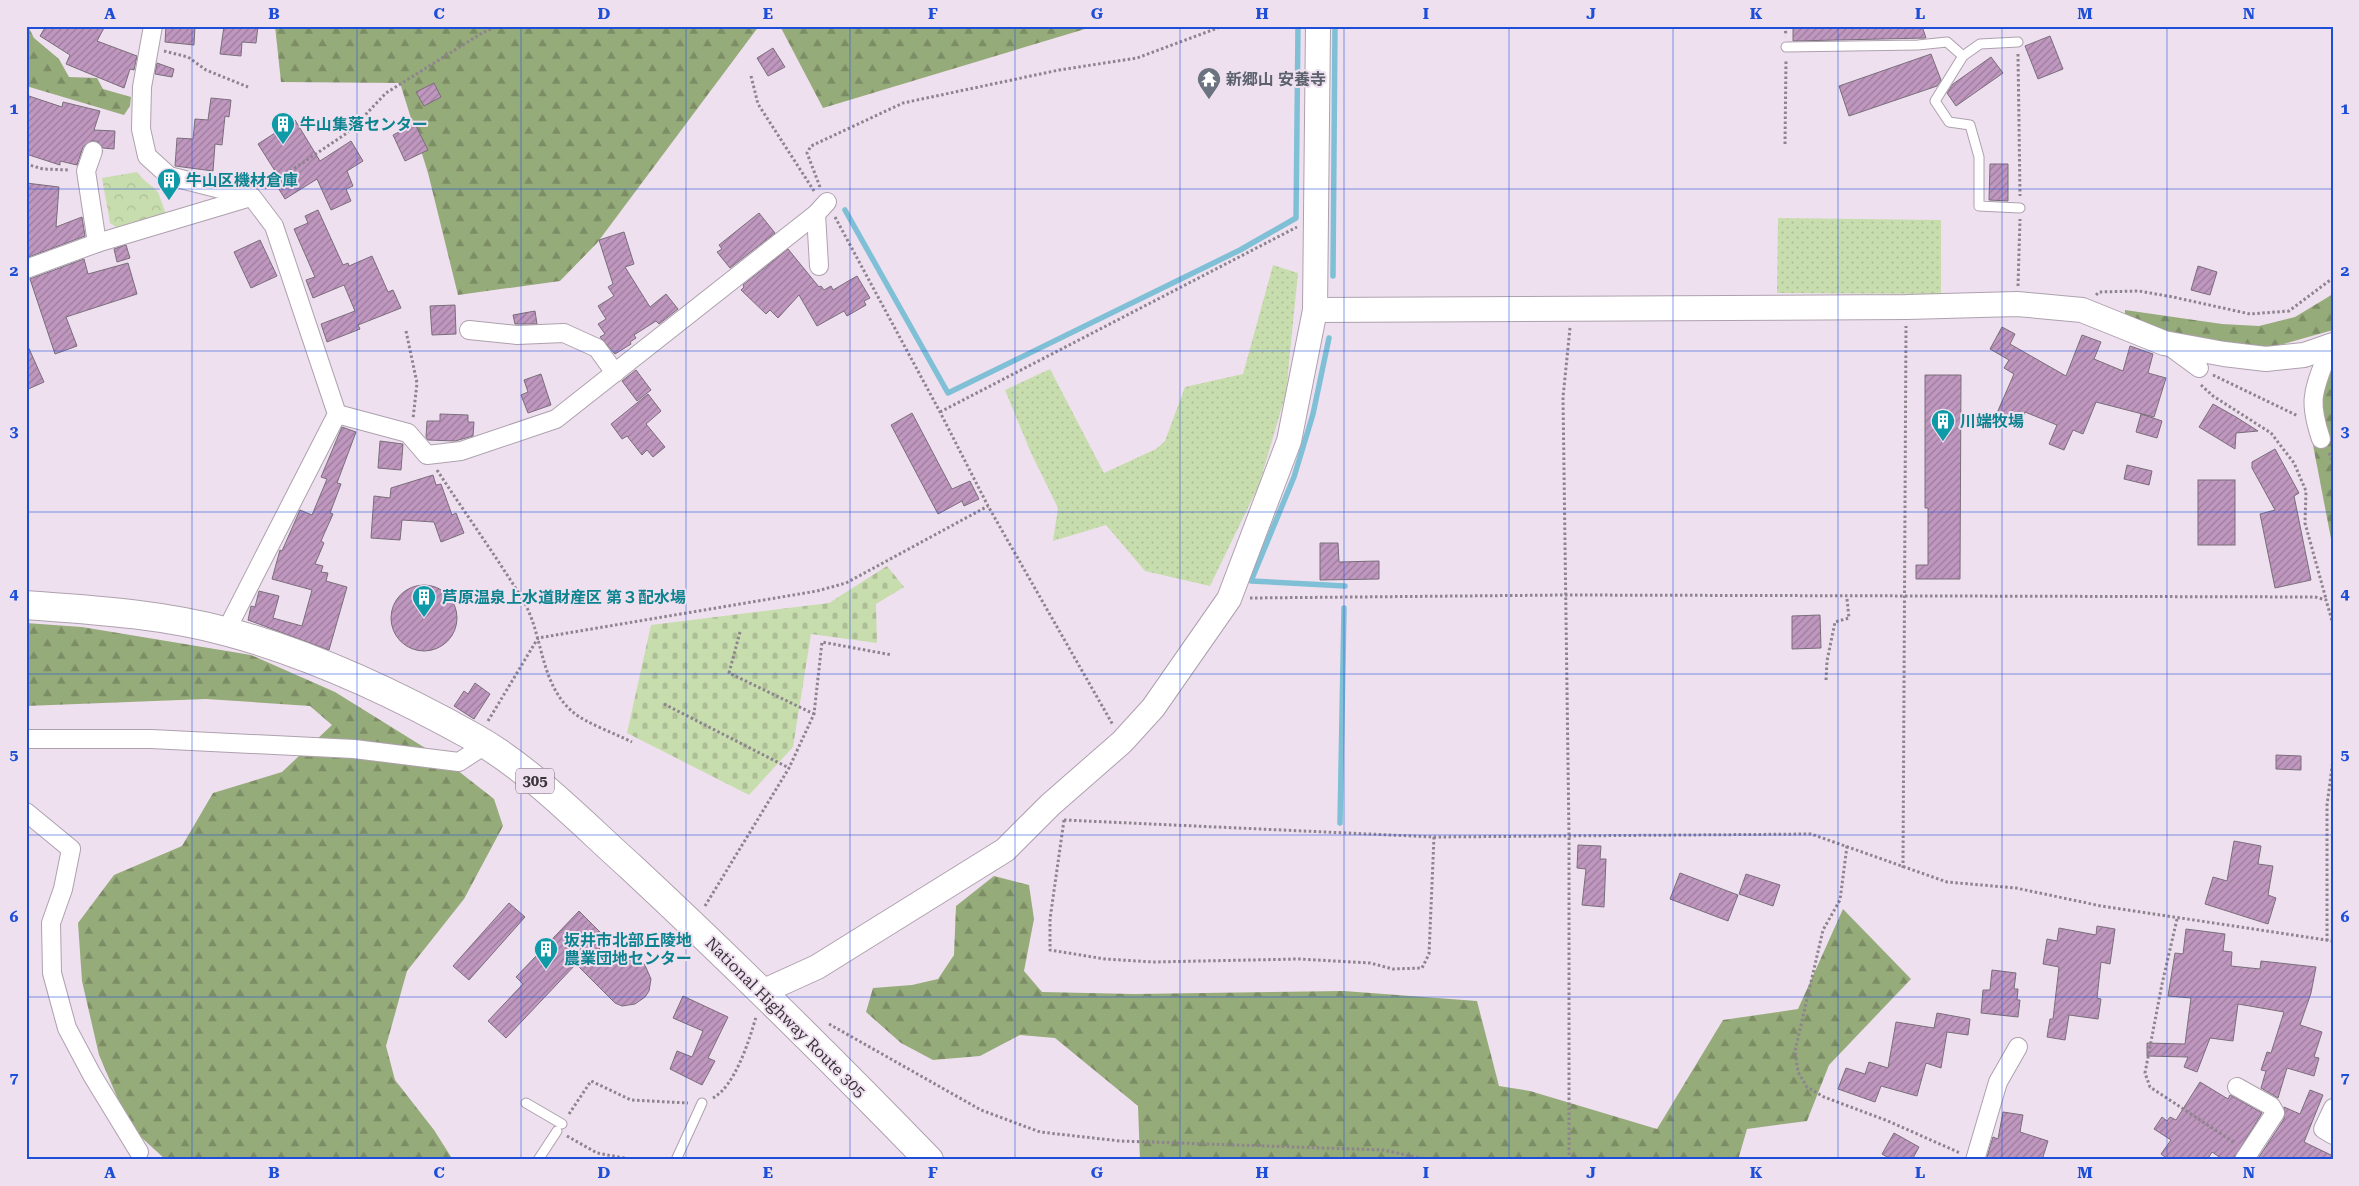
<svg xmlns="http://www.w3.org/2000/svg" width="2359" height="1186" font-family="'Roboto Serif','Noto Sans JP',serif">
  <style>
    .grass { fill: url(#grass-dots) }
    .forest { fill: url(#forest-firs) }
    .cemetery { fill: url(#cemetery-stones) }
    .park { fill: url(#park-crowns) }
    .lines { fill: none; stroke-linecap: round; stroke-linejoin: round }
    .stream { stroke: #80c0d6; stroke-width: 5.5 }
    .building { fill: url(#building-hatch); stroke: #7a6e7a }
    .lane-casing { stroke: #aea1ae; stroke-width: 11 }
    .street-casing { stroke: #aea1ae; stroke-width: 20 }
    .secondary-casing { stroke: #aea1ae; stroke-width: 26 }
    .highway-casing { stroke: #aea1ae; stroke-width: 30 }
    .path { stroke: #8e848e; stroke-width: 3; stroke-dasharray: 2.5 2.5; stroke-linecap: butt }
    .lane { stroke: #fff; stroke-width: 9 }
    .street { stroke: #fff; stroke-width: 18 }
    .secondary { stroke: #fff; stroke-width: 24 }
    .highway { stroke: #fff; stroke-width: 28 }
    .grid { fill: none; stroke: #1d4ed8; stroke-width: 1; stroke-opacity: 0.55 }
    .labels { text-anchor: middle; stroke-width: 4; stroke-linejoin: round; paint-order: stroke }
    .shield { fill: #efe0ef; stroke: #716971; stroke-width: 1 }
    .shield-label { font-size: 15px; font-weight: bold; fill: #3b363b }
    .worship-label { font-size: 16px; font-weight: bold; fill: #5b616d; stroke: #efe0ef; text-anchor: start }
    .culture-label { font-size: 16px; font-weight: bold; fill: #0d838f; stroke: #efe0ef; text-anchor: start }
    .street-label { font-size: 16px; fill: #3b363b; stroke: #efe0ef }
    .neatline { fill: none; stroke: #1d4ed8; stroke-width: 2 }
    .grid-label { font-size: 16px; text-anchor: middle; font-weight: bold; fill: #1d4ed8 }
  </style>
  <defs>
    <pattern id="grass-dots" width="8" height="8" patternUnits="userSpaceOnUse" patternTransform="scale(1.25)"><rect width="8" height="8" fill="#c8ddae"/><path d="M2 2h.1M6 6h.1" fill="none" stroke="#adbe97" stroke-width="1.8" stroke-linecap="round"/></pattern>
    <pattern id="forest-firs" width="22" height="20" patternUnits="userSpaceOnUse" patternTransform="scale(1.25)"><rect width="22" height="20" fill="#96ab7a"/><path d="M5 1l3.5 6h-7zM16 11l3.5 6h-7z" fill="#7c8c65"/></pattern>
    <pattern id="cemetery-stones" width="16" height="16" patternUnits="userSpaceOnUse" patternTransform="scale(1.25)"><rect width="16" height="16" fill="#c8ddae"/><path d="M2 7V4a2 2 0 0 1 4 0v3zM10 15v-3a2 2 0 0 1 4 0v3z" fill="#adbe97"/></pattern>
    <pattern id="park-crowns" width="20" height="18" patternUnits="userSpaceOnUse" patternTransform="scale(1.25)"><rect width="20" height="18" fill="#c8ddae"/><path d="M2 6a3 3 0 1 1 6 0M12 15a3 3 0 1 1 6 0" fill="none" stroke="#adbe97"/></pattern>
    <pattern id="building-hatch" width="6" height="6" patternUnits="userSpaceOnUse" patternTransform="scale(1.25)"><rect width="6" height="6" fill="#bf97bf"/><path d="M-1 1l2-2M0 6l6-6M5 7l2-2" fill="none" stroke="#9c7c9c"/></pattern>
  </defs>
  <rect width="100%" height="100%" fill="#efe0ef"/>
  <g class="grass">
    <path d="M1778,218l163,2v74l-164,-1z"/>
    <path d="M1273,265l25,8 -12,120 -27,92 -49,101 -65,-15 -39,-46 -53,16 5,-33 -27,-55 -26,-63 45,-21 54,104 52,-24 9,-8 20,-54 58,-13z"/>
  </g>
  <g class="forest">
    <path d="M26,26h2l6,12 25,21 10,18 28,1 6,11 28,8 -1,9 -6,9 -98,-29z"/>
    <path d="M275,26h484l-162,217 -37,38 -102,14 -30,-122 -28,-90 -119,-1z"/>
    <path d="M780,26h315l-272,82z"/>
    <path d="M2333,294v36l-57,16 -29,2 -91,-17 -31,-16v-5l97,14 37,2 36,-9z"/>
    <path d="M2333,359v190l-25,-130z"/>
    <path d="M26,623l56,4 169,28 84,37 108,67 51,40 9,27 -39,73 -57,72 -21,75 9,34 39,50 19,30h-287l-36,-33 -31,-72 -17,-74 -4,-58 36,-48 68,-29 31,-53 69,-21 50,-47 -22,-19 -104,-7 -180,7z"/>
    <path d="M994,876l35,9 5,34 -10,52 18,21 92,2 210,-3 133,10 22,85 31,5 127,38 66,-109 75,-11 45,-100 68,70 -82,86 -22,56 -60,8 -9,31h-598l-2,-54 -83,-68 -35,-3 -40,21 -47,4 -32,-17 -35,-31 7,-24 39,-3 26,-6 16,-24 2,-49z"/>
  </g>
  <path class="cemetery" d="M887,566l17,21 -28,17 1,39 -66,-9 -18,113 -44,48 -122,-62 24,-108 178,-22z"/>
  <path class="park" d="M137,172l5,6 16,14 8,22 -50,13 -6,-4 -8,-45z"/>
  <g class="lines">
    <g class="stream">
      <path d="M845,210l103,183 292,-143 56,-32 2,-192"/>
      <path d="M1333,276l2,-250"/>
      <path d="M1329,338l-16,76 -19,63 -43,104 94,5"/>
      <path d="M1340,823l4,-215"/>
    </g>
  </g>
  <g class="building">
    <path d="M46,26h59l-8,15 40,15 -3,14 -4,-1 -6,19 -58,-24 4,-9 -30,-19z"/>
    <path d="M166,26h29l-1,19 -29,-3z"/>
    <path d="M224,26h34l-2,17 -14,-1 -1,14 -21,-2z"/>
    <path d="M1793,26h129l4,12 -133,3z"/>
    <path d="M2050,36l13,33 -25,10 -13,-33z"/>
    <path d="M773,48l12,19 -17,9 -11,-18z"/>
    <path d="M1931,54l10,26 -4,6 -88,30 -10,-30z"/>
    <path d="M1991,57l12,16 -47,33 -9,-13 6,-9z"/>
    <path d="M157,63l17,6 -2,8 -17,-3z"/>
    <path d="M434,83l7,14 -17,9 -8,-14z"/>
    <path d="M26,95l36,12 1,-5 37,9 -6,19 21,1 -1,18 -11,-1 -6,-7h-6l-8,6 -6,18 -17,-4v4l-34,-11z"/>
    <path d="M211,98l20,2 -2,17 -4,-1 -3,29 -7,-1 -2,27 -38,-5 2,-28 16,1 2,-20 13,1z"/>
    <path d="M295,120l25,41 31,-20 12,20 -16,10 6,15 -7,3 5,12 -20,9 -14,-31 -32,20 -8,-13 5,-4 -24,-38z"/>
    <path d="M415,124l13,26 -23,11 -12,-26z"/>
    <path d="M1990,164h18v37l-19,-1z"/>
    <path d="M26,183l33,4 -3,40 26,-10 3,19 -59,22z"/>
    <path d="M318,210l25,55 5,-2 1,3 23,-10 16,36 5,-2 8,18 -43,17 2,4 -33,13 -6,-18 34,-13 -11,-26 -31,13 -7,-18 9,-3 -21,-48 14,-6 -3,-7z"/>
    <path d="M759,213l16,20 -45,35 -13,-16 5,-3 -3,-4z"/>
    <path d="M624,232l10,32 -9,3 25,40 16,-13 12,15 -19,15 -3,-3 -22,14 2,3 -6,4 1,2 -16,10 -15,-17 5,-3 -7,-10 8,-5 -8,-13 16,-10 -6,-9 5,-3 -14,-44z"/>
    <path d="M260,240l17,36 -26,12 -17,-36z"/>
    <path d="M126,245l4,13 -13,4 -3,-13z"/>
    <path d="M788,249l31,38 2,-1 3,4 7,-4 2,4 24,-14 13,22 -6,3 2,4 -19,11 -3,-5 -27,15 -18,-31 -21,23 -8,-8 -4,4 -25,-24 3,-3 -1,-2z"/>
    <path d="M84,259l4,15 40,-11 9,31 -71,23 11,29 -22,8 -25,-75z"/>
    <path d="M2198,266l19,6 -7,23 -19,-5z"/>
    <path d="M455,305l1,29 -24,1 -2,-29z"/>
    <path d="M535,311l2,13h-22l-2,-9z"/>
    <path d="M2002,327l13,7 -5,10 56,32 16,-41 19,7 -7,17 29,12 7,-25 23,8 -5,19 18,5 -12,39 -58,-15 -13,32 -10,-4 -9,20 -15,-6 8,-19 -32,-13 -5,11 -23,-10 17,-39 -10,-6 5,-8 -19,-11z"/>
    <path d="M26,342l18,40 -18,8z"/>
    <path d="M636,370l15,20 -14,11 -15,-20z"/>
    <path d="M541,374l10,31 -23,8 -7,-18 7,-3 -4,-12z"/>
    <path d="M1925,375h36l-1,204h-44v-14h12v-57h-3z"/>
    <path d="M648,394l13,17 -15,13 19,23 -12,10 -6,-7 -5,5 -15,-19 -5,3 -11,-15z"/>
    <path d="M2213,404l23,13 22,14 -22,2 -1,16 -36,-22z"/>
    <path d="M912,413l40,76 18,-8 9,18 -15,7 -2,-5 -24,13 -47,-89z"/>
    <path d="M440,414l28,1v7h6l-1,14 -18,5 -27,-1 -2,-3 1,-16h13z"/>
    <path d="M2141,414l21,7 -5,17 -21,-6z"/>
    <path d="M342,427l14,5 -19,51 4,1 -11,29 3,1 -12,27 3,2 -9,21 8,2 -2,6 7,1 -2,8 21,6 -18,63 -81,-30 3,-14 4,1 4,-16 20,5 -6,22 29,8 10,-36 -40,-11 8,-29 2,1 18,-41 12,5 15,-36 -6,-2z"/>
    <path d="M380,441l23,3 -2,26 -23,-2z"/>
    <path d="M2275,449l24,44 -5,3 17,84 -36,8 -15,-74 15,-4 -23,-42v-6z"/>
    <path d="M2127,465l25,6 -3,14 -25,-6z"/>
    <path d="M433,475l3,10 5,-1 11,31 4,-2 8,20 -23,9 -7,-20 -32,-2 -2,20 -29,-2 3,-42 16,2 1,-10z"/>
    <rect x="2198" y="480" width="37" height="65"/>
    <path d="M1320,543h18l1,19 40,-1v18l-59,1z"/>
    <circle cx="424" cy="618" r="33"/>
    <path d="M1820,615l1,33 -29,1v-33z"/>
    <path d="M475,683l15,11 -16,25 -20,-13 10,-15 4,3z"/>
    <path d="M2276,755l25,1v14l-25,-1z"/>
    <path d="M2234,841l27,5 -3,18 15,2 -5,29 8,3 -8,26 -63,-20 8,-27 14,4z"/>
    <path d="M1578,845l23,1 -1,13h6l-2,48 -22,-2 4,-36 -9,-1z"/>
    <path d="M1680,873l58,22 -10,26 -58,-22z"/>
    <path d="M1746,874l34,11 -7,21 -34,-12z"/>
    <path d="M509,903l16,14 -56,63 -16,-14z"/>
    <path d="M579,911l24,24 -8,9 16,16 20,-3 13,6 7,16 -2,12 -4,6 -10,7 -13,2 -7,-3 -39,-39 -70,74 -18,-17 35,-37 -7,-7z"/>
    <path d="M2097,926l18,3 -5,35 -9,-2 -4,36 4,1 -3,20 -29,-4 -4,25 -18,-3 3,-18h3l6,-52 -16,-3 4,-25 10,2 2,-13 37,7z"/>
    <path d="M2186,929l39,5 -2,17 9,1 -1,14 29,3 1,-8 55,6 -5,26 -11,32 22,7 -8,25 5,1 -5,18 -27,-8 -9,30 -17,-10 5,-17 -5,-1 6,-18 4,1 13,-41 -46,-8 -5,37 -23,-3 -13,34 -13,-5 4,-10 -41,-1v-13l38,1 6,-46 -23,-2 7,-43 8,1z"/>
    <path d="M1992,970l24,3 -2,16h4l-1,11h3l-2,17 -37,-4 2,-23h7z"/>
    <path d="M683,996l45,21 -20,41 7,3 -13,24 -32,-16 7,-18 15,6 11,-26 -30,-13z"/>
    <path d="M1937,1013l33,6 -2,16 -21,-3 -6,36 -15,-5 -9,33 -36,-10 -6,16 -37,-13 8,-21 19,6 4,-12 19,6 8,-46 38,6z"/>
    <path d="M2200,1082l28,17 2,-4 32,18 -29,47h-9l-12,-8 -5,8h-38l-8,-6 10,-14 -17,-11 8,-12 5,4 3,-4 6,3z"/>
    <path d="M2310,1090l13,5 -19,47 29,14v4h-76l27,-41v-12l16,7z"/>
    <path d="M2003,1112l20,3 -3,17 28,9 -6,19h-56l7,-23 5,2z"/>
    <path d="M1894,1133l25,14 -7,13h-20l-10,-6z"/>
  </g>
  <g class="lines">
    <g class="lane-casing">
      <g id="lane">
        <path d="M2018,42l-38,2 -17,12 -28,45 14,21 21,3 9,32v49l41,2"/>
        <path d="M1786,47l132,-2 29,-3 16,14"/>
        <path d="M526,1103l36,21"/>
        <path d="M538,1160l19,-29"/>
        <path d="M676,1160l26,-57"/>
      </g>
    </g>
    <g class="street-casing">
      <g id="street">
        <path d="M153,26l-11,61 -1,42 6,27 22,20 83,21 22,29 63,188 -111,217"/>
        <path d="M93,151l-7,20 11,72"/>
        <path d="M816,214l3,52"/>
        <path d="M26,269l71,-26 154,-46"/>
        <path d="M469,330l48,5 47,-2 33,15 18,25"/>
        <path d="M2169,346l30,22"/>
        <path d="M337,414l71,19 19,22 34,-4 95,-32 260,-205 11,-12"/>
        <path d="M2321,439c-12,-36 -9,-45 4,-79"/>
        <path d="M26,739h125l203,10 105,13 26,-17"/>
        <path d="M26,812l45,37 -8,40 -12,34 1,50 15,55 25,47 47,77"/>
        <path d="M2237,1087l34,19 4,7 -31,47"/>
        <path d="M2333,1108l-10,21 10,6"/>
        <path d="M1975,1160l23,-78 20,-35"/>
      </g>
    </g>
    <g class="secondary-casing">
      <g id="secondary">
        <path d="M1315,310l592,-3 110,-3 65,6 82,33 60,11 42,5 38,-4 29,-10"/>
        <path d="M762,992l55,-25 188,-117 45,-45 72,-63 31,-34 76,-109 60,-158 26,-131 3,-284"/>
      </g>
    </g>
    <g class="highway-casing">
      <path id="highway" d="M26,605c68,5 136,9 202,27 82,22 172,64 247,106 54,30 109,87 156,129 102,95 201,193 298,293"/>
    </g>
    <g class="path">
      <path d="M1785,26l1,10"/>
      <path d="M164,51l24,6 18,13 42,17"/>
      <path d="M2018,54l2,142"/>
      <path d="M751,76l7,28 56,87"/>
      <path d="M1785,144l1,-85"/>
      <path d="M26,164l17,5 27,1"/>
      <path d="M820,187l-13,-34 4,-7 92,-43 156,-33 78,-12 86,-32"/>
      <path d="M265,188l85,-57 36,-38 96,-60 16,-7"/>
      <path d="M835,217l105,195 48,94 125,219"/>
      <path d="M2018,286l2,-67"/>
      <path d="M2096,295l3,-3 40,-1 34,6 77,17 39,-3 44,-33"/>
      <path d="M406,331l11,52 -4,36"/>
      <path d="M2213,375l85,41"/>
      <path d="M2201,385l12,11 58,37 23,30 12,28 -1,32 21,76"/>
      <path d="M940,412l357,-185"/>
      <path d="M2329,453l4,8"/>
      <path d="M437,470c28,43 59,86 86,130 21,36 16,84 51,113 12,10 42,21 58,29"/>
      <path d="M1250,598l315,-3 750,2 11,3 7,24"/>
      <path d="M740,632l-11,41 85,41"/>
      <path d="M1826,680l1,-19 8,-39 14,-4 -2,-19"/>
      <path d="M664,704l125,64"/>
      <path d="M488,721l50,-83 279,-47 29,-8 142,-77"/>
      <path d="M1064,820l370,17 377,-3 136,48 69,6 85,18 232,35"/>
      <path d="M1064,820l-14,99v31l55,9 48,3 146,-3 71,4 23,6 29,-1 7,-14 5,-117"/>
      <path d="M1847,846l-7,54 -17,30 -28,121 3,21 9,15 17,10 64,24 72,32"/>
      <path d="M1903,868l3,-542"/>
      <path d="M705,906l84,-138 25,-54 8,-72 70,13"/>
      <path d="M2177,919l-15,65 -17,89 5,14 85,56"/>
      <path d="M2327,941v-136l6,-45"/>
      <path d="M829,1024l152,86 59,22 80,9 263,9 47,10"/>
      <path d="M713,1098c22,-12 36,-57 43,-81"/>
      <path d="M569,1114l22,-33 40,19 57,3"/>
      <path d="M567,1136l30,17 38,7"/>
      <path d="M1569,1160v-323l-6,-440 7,-69"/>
    </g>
    <use href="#lane" class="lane"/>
    <use href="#street" class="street"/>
    <use href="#secondary" class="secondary"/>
    <use href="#highway" class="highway"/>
  </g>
  <path class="grid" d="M192,26v1134M357,26v1134M521,26v1134M686,26v1134M850,26v1134M1015,26v1134M1180,26v1134M1344,26v1134M1509,26v1134M1673,26v1134M1838,26v1134M2002,26v1134M2167,26v1134M26,189h2307M26,351h2307M26,512h2307M26,674h2307M26,835h2307M26,997h2307"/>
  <defs>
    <g id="temple-pin" transform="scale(1.25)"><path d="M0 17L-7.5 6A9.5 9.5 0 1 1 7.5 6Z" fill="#6b7280" stroke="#efe0ef"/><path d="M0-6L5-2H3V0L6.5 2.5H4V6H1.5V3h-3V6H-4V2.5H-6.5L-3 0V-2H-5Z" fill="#fff"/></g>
    <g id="building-pin" transform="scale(1.25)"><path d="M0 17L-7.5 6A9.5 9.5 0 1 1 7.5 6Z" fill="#0f9aa8" stroke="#efe0ef"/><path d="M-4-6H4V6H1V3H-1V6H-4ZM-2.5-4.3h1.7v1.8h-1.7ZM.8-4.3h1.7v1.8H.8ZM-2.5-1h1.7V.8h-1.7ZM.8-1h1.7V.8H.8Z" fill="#fff"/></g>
  </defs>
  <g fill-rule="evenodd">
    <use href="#temple-pin" x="1209" y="79"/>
    <use href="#building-pin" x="283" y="124"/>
    <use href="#building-pin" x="169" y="180"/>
    <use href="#building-pin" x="1943" y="421"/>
    <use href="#building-pin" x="424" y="597"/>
    <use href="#building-pin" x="546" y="949"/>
  </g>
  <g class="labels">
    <rect class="shield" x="516" y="768.5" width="38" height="25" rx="4"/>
    <g class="shield-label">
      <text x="535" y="786">305</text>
    </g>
    <g class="worship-label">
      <text x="1226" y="85">新郷山 安養寺</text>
    </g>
    <g class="culture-label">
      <text x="300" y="130">牛山集落センター</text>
      <text x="186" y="186">牛山区機材倉庫</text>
      <text x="1960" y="427">川端牧場</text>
      <text x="442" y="603">芦原温泉上水道財産区 第３配水場</text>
      <text x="564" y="946">坂井市北部丘陵地<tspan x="564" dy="18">農業団地センター</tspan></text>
    </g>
    <g class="street-label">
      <text transform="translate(786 1017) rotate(45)" y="6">National Highway Route 305</text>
    </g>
  </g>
  <rect width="2359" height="1186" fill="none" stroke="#efe0ef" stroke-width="55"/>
  <rect x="28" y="28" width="2304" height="1130" class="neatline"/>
  <g class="grid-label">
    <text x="110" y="19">A</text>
    <text x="274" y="19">B</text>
    <text x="439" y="19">C</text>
    <text x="604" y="19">D</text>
    <text x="768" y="19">E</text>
    <text x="933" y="19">F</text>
    <text x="1097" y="19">G</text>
    <text x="1262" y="19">H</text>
    <text x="1426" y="19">I</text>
    <text x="1591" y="19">J</text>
    <text x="1756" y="19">K</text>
    <text x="1920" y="19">L</text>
    <text x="2085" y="19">M</text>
    <text x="2249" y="19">N</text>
    <text x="14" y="114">1</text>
    <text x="2345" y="114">1</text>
    <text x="14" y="276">2</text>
    <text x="2345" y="276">2</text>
    <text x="14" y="437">3</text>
    <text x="2345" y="437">3</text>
    <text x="14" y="599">4</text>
    <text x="2345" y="599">4</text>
    <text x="14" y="760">5</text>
    <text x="2345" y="760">5</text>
    <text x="14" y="922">6</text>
    <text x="2345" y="922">6</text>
    <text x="14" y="1083">7</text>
    <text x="2345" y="1083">7</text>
    <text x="110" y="1178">A</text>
    <text x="274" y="1178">B</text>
    <text x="439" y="1178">C</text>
    <text x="604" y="1178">D</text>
    <text x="768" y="1178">E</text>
    <text x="933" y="1178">F</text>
    <text x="1097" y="1178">G</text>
    <text x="1262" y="1178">H</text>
    <text x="1426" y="1178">I</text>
    <text x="1591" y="1178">J</text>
    <text x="1756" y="1178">K</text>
    <text x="1920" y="1178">L</text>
    <text x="2085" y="1178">M</text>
    <text x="2249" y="1178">N</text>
  </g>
</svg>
